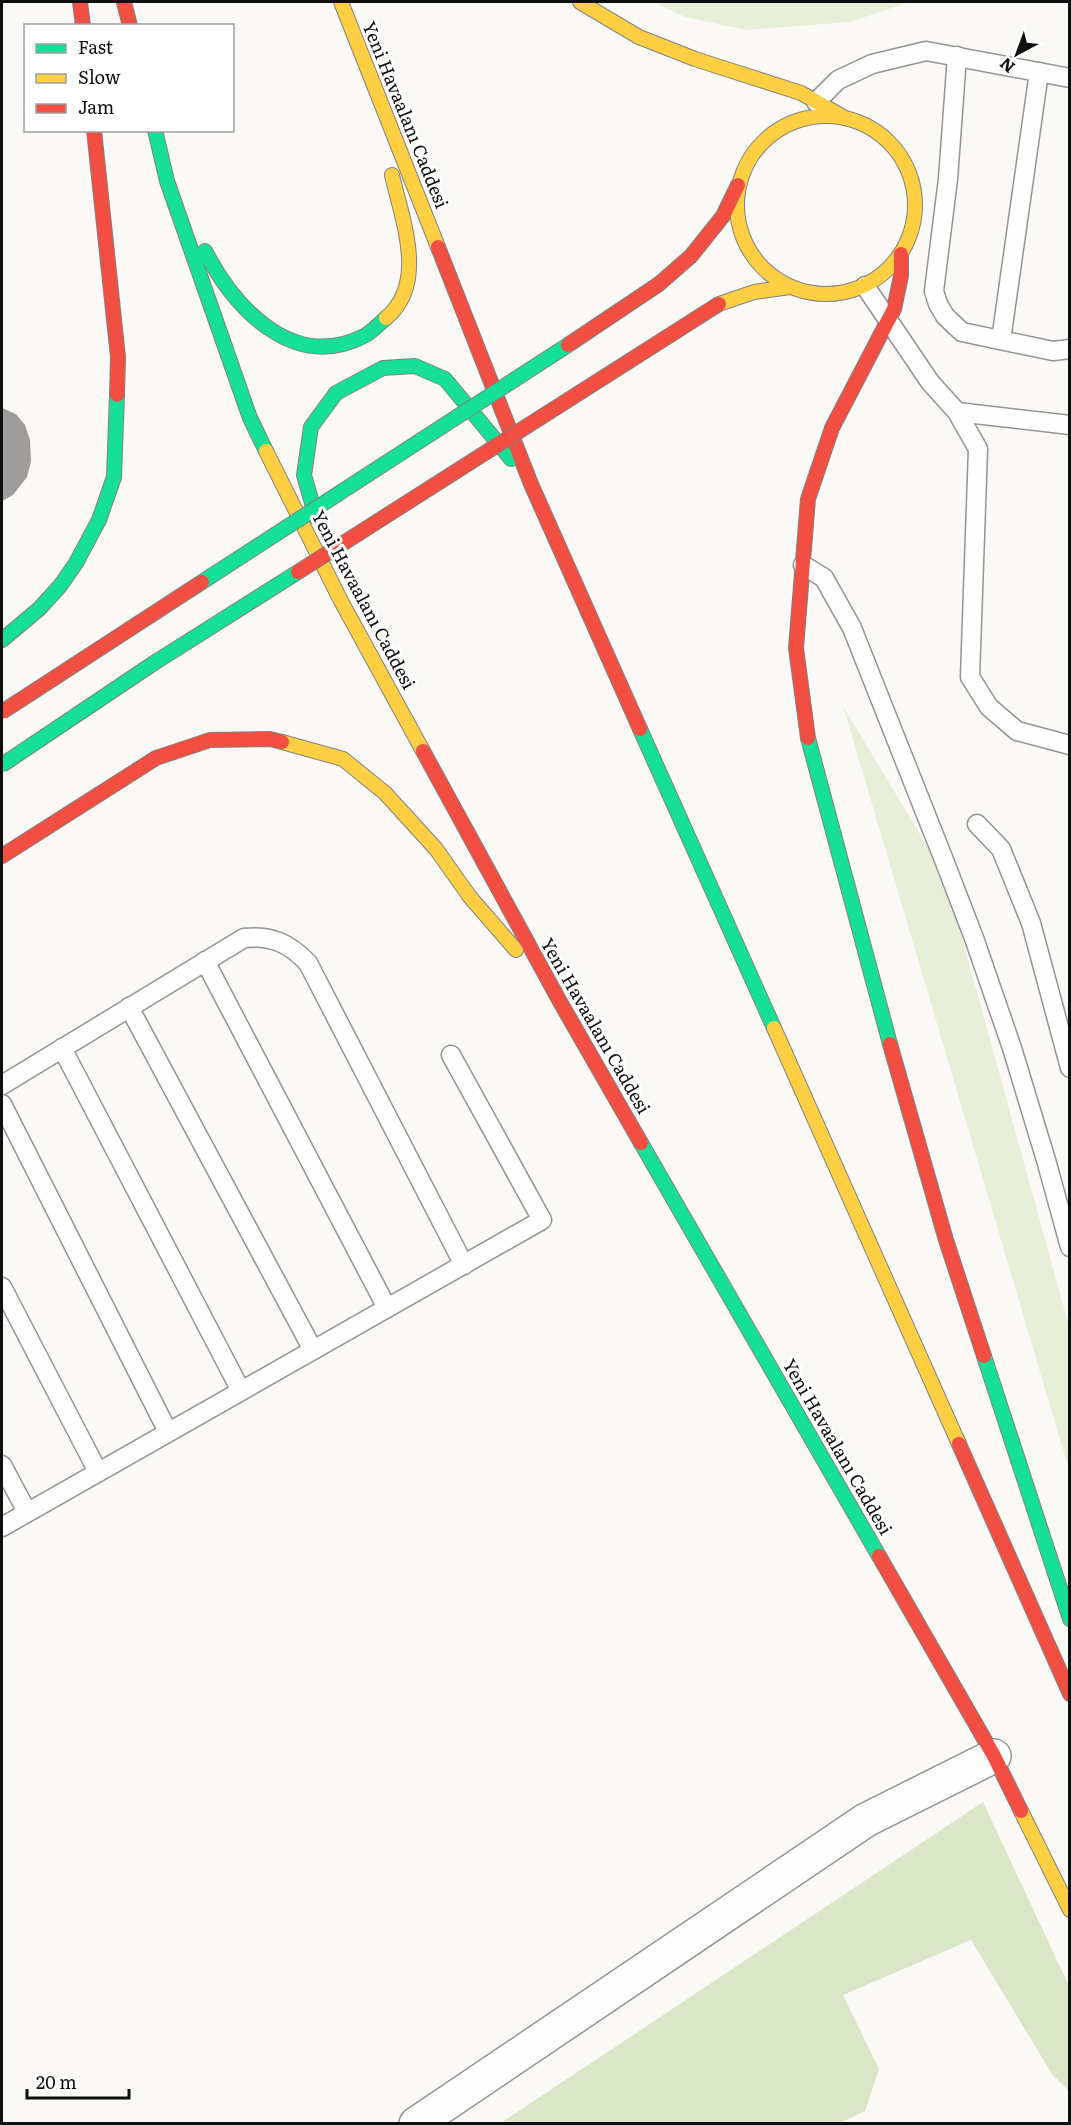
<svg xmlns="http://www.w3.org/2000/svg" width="1071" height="2125" font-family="Literata,serif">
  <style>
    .green { fill: #e8efd8 }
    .forest { fill: #dbe5c7 }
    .building { fill: #9f9d9b }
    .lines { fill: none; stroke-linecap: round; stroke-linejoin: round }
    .lane-casing { stroke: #959493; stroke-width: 21 }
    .street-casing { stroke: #959493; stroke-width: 36 }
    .fast-casing { stroke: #838280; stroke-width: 16 }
    .slow-casing { stroke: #838280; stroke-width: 16 }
    .jam-casing { stroke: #838280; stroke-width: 16 }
    .lane { stroke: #fefefe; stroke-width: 18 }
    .street { stroke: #fefefe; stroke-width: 33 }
    .fast { stroke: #16e098; stroke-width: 14 }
    .slow { stroke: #ffcf43; stroke-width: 14 }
    .jam { stroke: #f24e42; stroke-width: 14 }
    .fast-bridge-casing { stroke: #838280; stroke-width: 16; stroke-linecap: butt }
    .jam-bridge-casing { stroke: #838280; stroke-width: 16; stroke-linecap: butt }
    .fast-bridge { stroke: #16e098; stroke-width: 14 }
    .jam-bridge { stroke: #f24e42; stroke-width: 14 }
    .labels { text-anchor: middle; stroke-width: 6; stroke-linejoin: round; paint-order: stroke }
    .street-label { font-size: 18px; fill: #0f0f0f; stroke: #fff }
  </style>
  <rect width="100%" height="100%" fill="#fbf9f6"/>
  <g class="green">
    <path d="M654,2h256l-60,20 -104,8 -61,-13z"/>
    <path d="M843,706l102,170 124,450v144z"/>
  </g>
  <path class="forest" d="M983,1802l86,184v105l-17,-17 -81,-134 -128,55 36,74 -14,42 -25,12h-339z"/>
  <path class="building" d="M2,408l14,6 9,11 5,15 1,21 -4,16 -14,18 -11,6z"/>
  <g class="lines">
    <g class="lane-casing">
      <g id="lane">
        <path d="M957,56l-9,123 -14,112 4,13 7,12 17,16 91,19 17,-2"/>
        <path d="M816,102l22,-22 34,-16 54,-13 144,27"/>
        <path d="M865,286l65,96 27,30 21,37 -8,228 19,30 28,24 53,14"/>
        <path d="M1001,340l38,-268"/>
        <path d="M957,412l113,13"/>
        <path d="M803,565l21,13 28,50 92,232 30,78 38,110 34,112 24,87"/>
        <path d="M977,824l24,25 30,74 39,145"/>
        <path d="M205,961l182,347"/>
        <path d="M129,1007l184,343"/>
        <path d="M62,1048l179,343"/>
        <path d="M2,1085l242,-147c27,-3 45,5 64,25l156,302"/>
        <path d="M2,1104l166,328"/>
        <path d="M2,1287l96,185"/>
        <path d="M2,1465l25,47"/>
        <path d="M2,1527l540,-307 -91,-165"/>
      </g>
    </g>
    <g class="street-casing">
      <path id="street" d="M416,2124l450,-304 128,-64"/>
    </g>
    <g class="fast-casing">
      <g id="fast">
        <path d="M155,130l12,51 83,237 16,33"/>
        <path d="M205,251c30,58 89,121 159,85 8,-4 15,-12 22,-18"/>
        <path d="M316,517l-12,-42 7,-48 25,-34 47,-25 32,-2 30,13 66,80"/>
        <path d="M2,640l37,-31 21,-23 16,-23 23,-43 15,-43 3,-82"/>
        <path d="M640,729l134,299"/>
        <path d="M808,738l82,306"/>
        <path d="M641,1143l238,413"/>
        <path d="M984,1356l86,263"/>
      </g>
    </g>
    <g class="slow-casing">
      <g id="slow">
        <path d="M341,2l97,245"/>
        <path d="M580,2l59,35 56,22 106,34 44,25"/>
        <circle cx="826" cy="205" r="89"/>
        <path d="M719,304l35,-12 36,-5"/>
        <path d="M386,318c42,-35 16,-98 6,-143"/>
        <path d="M266,451l75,150 82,150"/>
        <path d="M282,742l61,17 42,34 51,56 34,48 46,53"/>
        <path d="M774,1028l185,416"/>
        <path d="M1021,1811l49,99"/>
      </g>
    </g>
    <g class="jam-casing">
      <g id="jam">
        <path d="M80,2l3,24"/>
        <path d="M124,2l6,24"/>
        <path d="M94,130l24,227 -1,38"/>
        <path d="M438,247l93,237 109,245"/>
        <path d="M691,256l32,-40 15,-31"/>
        <path d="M808,738l-12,-90 12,-149 24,-71 62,-119 7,-33v-22"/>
        <path d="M423,751l136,249 82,143"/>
        <path d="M2,856l154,-98 54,-18 60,-1 12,3"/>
        <path d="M890,1044l56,196 38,116"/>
        <path d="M959,1444l111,250"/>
        <path d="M879,1556l115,200 27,55"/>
      </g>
    </g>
    <use href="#lane" class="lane"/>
    <use href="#street" class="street"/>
    <use href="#fast" class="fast"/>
    <use href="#slow" class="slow"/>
    <use href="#jam" class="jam"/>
    <g class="fast-bridge-casing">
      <g id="fast-bridge">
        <path d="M202,582l366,-237"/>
        <path d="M2,765l152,-102 144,-91"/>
      </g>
    </g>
    <g class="jam-bridge-casing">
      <g id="jam-bridge">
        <path d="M568,345l91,-61 32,-28"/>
        <path d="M298,572l421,-268"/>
        <path d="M2,712l200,-130"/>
      </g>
    </g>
    <use href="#fast-bridge" class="fast-bridge"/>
    <use href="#jam-bridge" class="jam-bridge"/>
  </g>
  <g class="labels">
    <g class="street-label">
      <text transform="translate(405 115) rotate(68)" y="6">Yeni Havaalanı Caddesi</text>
      <text transform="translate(363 600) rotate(62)" y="6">Yeni Havaalanı Caddesi</text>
      <text transform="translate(595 1026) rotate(60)" y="6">Yeni Havaalanı Caddesi</text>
      <text transform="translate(837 1447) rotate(60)" y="6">Yeni Havaalanı Caddesi</text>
    </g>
  </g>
  <rect width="1071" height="2125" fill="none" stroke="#0f0f0f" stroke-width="6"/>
  <rect x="24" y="24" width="210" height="108" fill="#ffffff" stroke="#9f9f9f" stroke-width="1.5"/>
  <rect x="36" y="44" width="30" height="9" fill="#16e098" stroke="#9f9f9f" stroke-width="1.5"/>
  <text x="78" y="54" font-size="18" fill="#0f0f0f">Fast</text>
  <rect x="36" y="74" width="30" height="9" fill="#ffcf43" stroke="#9f9f9f" stroke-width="1.5"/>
  <text x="78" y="84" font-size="18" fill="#0f0f0f">Slow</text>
  <rect x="36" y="104" width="30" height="9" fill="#f24e42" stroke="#9f9f9f" stroke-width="1.5"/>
  <text x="78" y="114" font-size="18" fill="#0f0f0f">Jam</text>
  <g transform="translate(1017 54) rotate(221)" stroke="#ffffff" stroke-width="4.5" paint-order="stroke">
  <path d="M0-4.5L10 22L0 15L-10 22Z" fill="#0f0f0f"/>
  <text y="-9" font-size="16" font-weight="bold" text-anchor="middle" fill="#0f0f0f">N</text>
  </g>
  <path d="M27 2089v9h102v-9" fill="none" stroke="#0f0f0f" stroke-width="3"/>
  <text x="36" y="2089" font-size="18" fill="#0f0f0f" stroke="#ffffff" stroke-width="4.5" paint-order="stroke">20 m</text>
</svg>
